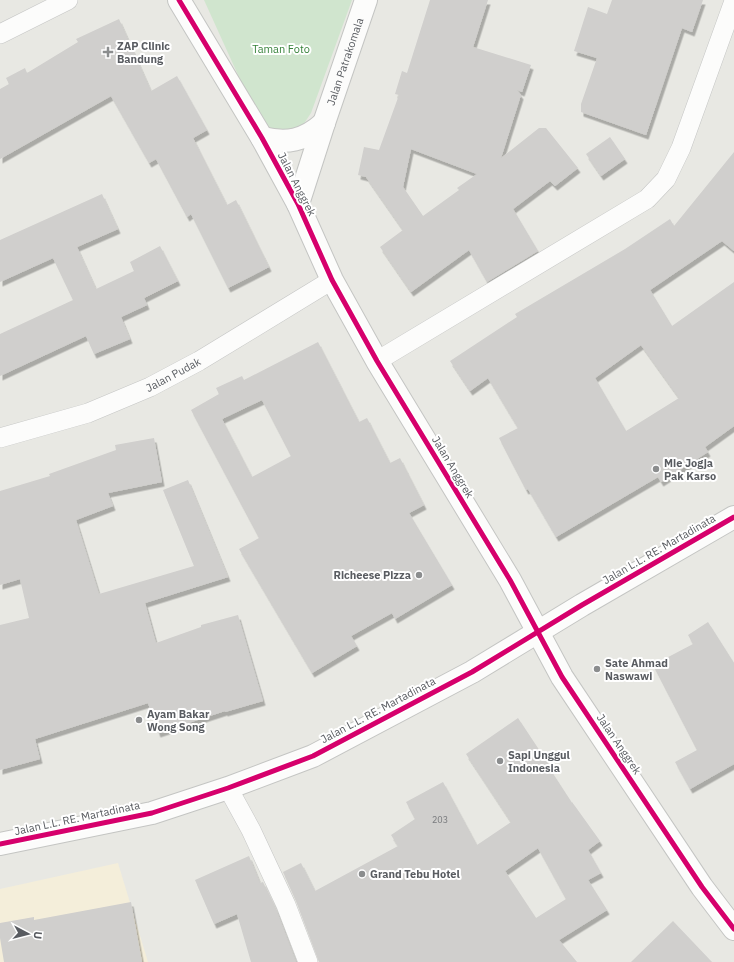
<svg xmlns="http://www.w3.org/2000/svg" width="734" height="962" font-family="'IBM Plex Sans',sans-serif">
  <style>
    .commercial { fill: #f4eeda }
    .green { fill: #d0e5ce }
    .building { fill: #d0cfcd; fill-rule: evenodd; filter: url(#shadow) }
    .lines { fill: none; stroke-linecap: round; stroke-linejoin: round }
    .street-casing { stroke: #c5c6c5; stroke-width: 20 }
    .secondary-casing { stroke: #c4c5c3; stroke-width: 24 }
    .street { stroke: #fcfcfb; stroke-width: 19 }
    .secondary { stroke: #fcfcfb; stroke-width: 22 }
    .cycleway-casing { stroke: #fff; stroke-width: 8 }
    .cycleway { stroke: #d6006c; stroke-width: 5 }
    .poi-dot { fill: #8b8d8e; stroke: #fff; stroke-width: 1.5 }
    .labels { text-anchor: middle; stroke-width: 4; stroke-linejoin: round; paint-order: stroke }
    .number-label { font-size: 9px; fill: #787a7d }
    .poi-label { font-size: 11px; font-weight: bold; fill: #595c61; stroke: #fff; text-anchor: start }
    .park-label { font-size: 11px; fill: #36823a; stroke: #fff }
    .street-label { font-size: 11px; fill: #595c61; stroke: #fff }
  </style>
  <defs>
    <filter id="shadow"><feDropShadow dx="2.5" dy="4.5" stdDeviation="0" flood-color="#0004"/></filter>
  </defs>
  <rect width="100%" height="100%" fill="#e8e8e3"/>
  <path class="commercial" d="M118,863l30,99h-148v-73z"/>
  <path class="green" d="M204,0h148l-41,113 -10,15 -17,6 -22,-6z"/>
  <g class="building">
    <path d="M430,0h58l-15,47 58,18 -9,27 -5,-2 4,5 -20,63 38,-30h7l32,40 -23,18 -5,-5 -37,28 25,42 -51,31 -18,-32 -58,42 -31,-45 23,-17 -37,-53 -8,-2 6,-28 15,3 20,-55 -4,-1 7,-23 5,2zM411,149l66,25 -20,14 2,2 -36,26 -20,-29z"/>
    <path d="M612,0h91l-11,32 -10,-4 -36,107 -65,-23v-8l16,-46 -23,-7 14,-44 19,7z"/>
    <path d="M119,19l32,72 26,-15 30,54 -14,8 34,67 9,-5 33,67 -41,21 -37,-74 -4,3 -31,-58 -7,4 -38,-67 -111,63v-70l9,-5 -3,-6 19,-10 2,5 51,-31 -2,-3z"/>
    <path d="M610,137l15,22 -24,17 -15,-22z"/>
    <path d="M734,152v99l-12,-10 -72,49 22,36 62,-44v144l-29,21 3,5 -47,30 -3,-5 -102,60 -28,-48 -2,1 -27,-52 19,-10 -30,-50 -18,13 -20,-30 67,-44 -2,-3 110,-65 45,-30 4,7zM641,345l38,53 -53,33 -31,-53z"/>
    <path d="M102,194l16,35 -41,18 19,42 38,-18 -4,-9 30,-16 18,35 -34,17 3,7 -26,12 9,22 -36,15 -8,-18 -86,40v-42l73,-34 -20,-42 -53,24v-42z"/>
    <path d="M318,342l41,80 8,-4 23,45 10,-5 24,47 -15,8 43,72 -57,34 -3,-6 -41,23 6,10 -45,27 -73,-124 20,-11 -68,-128 28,-16 -3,-6 26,-12 2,4zM262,400l29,56 -39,21 -30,-58z"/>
    <path d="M154,438l8,44 -54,11 5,13 -37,14 23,74 95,-28 -31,-76 25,-10 40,97 -83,26 11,40 45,-16v-2l37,-10 25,86 -38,11v-1l-67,22 -10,-30 -113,36 5,20 -40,11v-145l29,-7 -9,-39 -20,6v-94l50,-15 -1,-2 67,-24 -1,-5z"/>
    <path d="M708,622l26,41v101l-44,25 -15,-27 22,-12 -44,-85 40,-21 -5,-9z"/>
    <path d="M518,718l31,47 -1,1 24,37v-1l28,39 -12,9 13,23 -13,7 19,30 -48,30 18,22h-258l-23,-61 -13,-29 18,-9 14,28 83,-45 -7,-11 24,-16 -9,-17 37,-20 34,63 34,-23 -45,-68zM538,848l28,51 -30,19 -31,-47z"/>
    <path d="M249,856l11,27 3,-1 13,27 20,53h-45l-14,-48 -23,10 -19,-44z"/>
    <path d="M131,902l11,60h-138l-4,-24v-15l34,-6v3z"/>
    <path d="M673,921l39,41h-81z"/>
  </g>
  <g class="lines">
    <g class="street-casing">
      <g id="street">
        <path d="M0,34l68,-34"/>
        <path d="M377,361l270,-162 19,-20 15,-31 53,-147"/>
        <path id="s1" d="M0,438l88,-25 62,-26 49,-26 133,-81"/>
        <path d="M228,788l23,42 35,75 22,57"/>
      </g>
    </g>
    <g class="secondary-casing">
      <g id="secondary">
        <path d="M179,0l83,138 36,66 34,76 45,81 133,219 52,97 140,210 32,42"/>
        <path d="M262,138c25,6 42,3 62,-15"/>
        <path id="s2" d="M298,204l26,-81 42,-123"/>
        <path d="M0,844l152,-31 76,-25 85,-32 159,-84 110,-67 152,-88"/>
      </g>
    </g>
    <use href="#street" class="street"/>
    <use href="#secondary" class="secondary"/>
    <g class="cycleway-casing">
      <g id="cycleway">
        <path d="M179,0l83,138 36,66 34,76 45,81 133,219 52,97 140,210 32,42"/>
        <path d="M0,844l152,-31 76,-25 85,-32 159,-84 110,-67 152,-88"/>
      </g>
    </g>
    <use href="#cycleway" class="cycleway"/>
  </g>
  <g class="poi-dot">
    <path d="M106 46h4v4h4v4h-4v4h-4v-4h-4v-4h4z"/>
    <circle cx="656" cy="469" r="4"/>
    <circle cx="419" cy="575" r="4"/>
    <circle cx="597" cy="669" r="4"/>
    <circle cx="139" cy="720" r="4"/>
    <circle cx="500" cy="761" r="4"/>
    <circle cx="362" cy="874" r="4"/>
  </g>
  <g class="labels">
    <g class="number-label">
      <text x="440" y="823">203</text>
    </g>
    <g class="poi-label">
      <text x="117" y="50">ZAP Clinic<tspan x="117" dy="13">Bandung</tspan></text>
      <text x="664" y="467">Mie Jogja<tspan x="664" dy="13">Pak Karso</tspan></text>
      <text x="411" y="579" text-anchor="end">Richeese Pizza</text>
      <text x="605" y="667">Sate Ahmad<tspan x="605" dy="13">Naswawi</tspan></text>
      <text x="147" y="718">Ayam Bakar<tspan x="147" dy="13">Wong Song</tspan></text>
      <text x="508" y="759">Sapi Unggul<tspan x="508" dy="13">Indonesia</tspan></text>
      <text x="370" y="878">Grand Tebu Hotel</text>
    </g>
    <g class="park-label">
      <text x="281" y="53">Taman Foto</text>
    </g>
    <g class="street-label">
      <text dy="4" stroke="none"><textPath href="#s2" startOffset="150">Jalan Patrakomala</textPath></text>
      <text transform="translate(297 184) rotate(63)" y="4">Jalan Anggrek</text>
      <text dy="4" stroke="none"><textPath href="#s1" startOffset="185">Jalan Pudak</textPath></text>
      <text transform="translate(453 467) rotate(59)" y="4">Jalan Anggrek</text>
      <text transform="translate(659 549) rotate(-30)" y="4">Jalan L.L. RE. Martadinata</text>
      <text transform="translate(378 710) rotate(-28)" y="4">Jalan L.L. RE. Martadinata</text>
      <text transform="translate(619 744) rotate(56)" y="4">Jalan Anggrek</text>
      <text transform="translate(77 818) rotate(-12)" y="4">Jalan L.L. RE. Martadinata</text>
    </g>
  </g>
  <g transform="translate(28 934) rotate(97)" stroke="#ffffff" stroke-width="3" paint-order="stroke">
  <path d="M0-3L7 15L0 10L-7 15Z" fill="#595c61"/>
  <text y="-6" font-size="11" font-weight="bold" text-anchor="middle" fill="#595c61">U</text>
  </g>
</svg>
